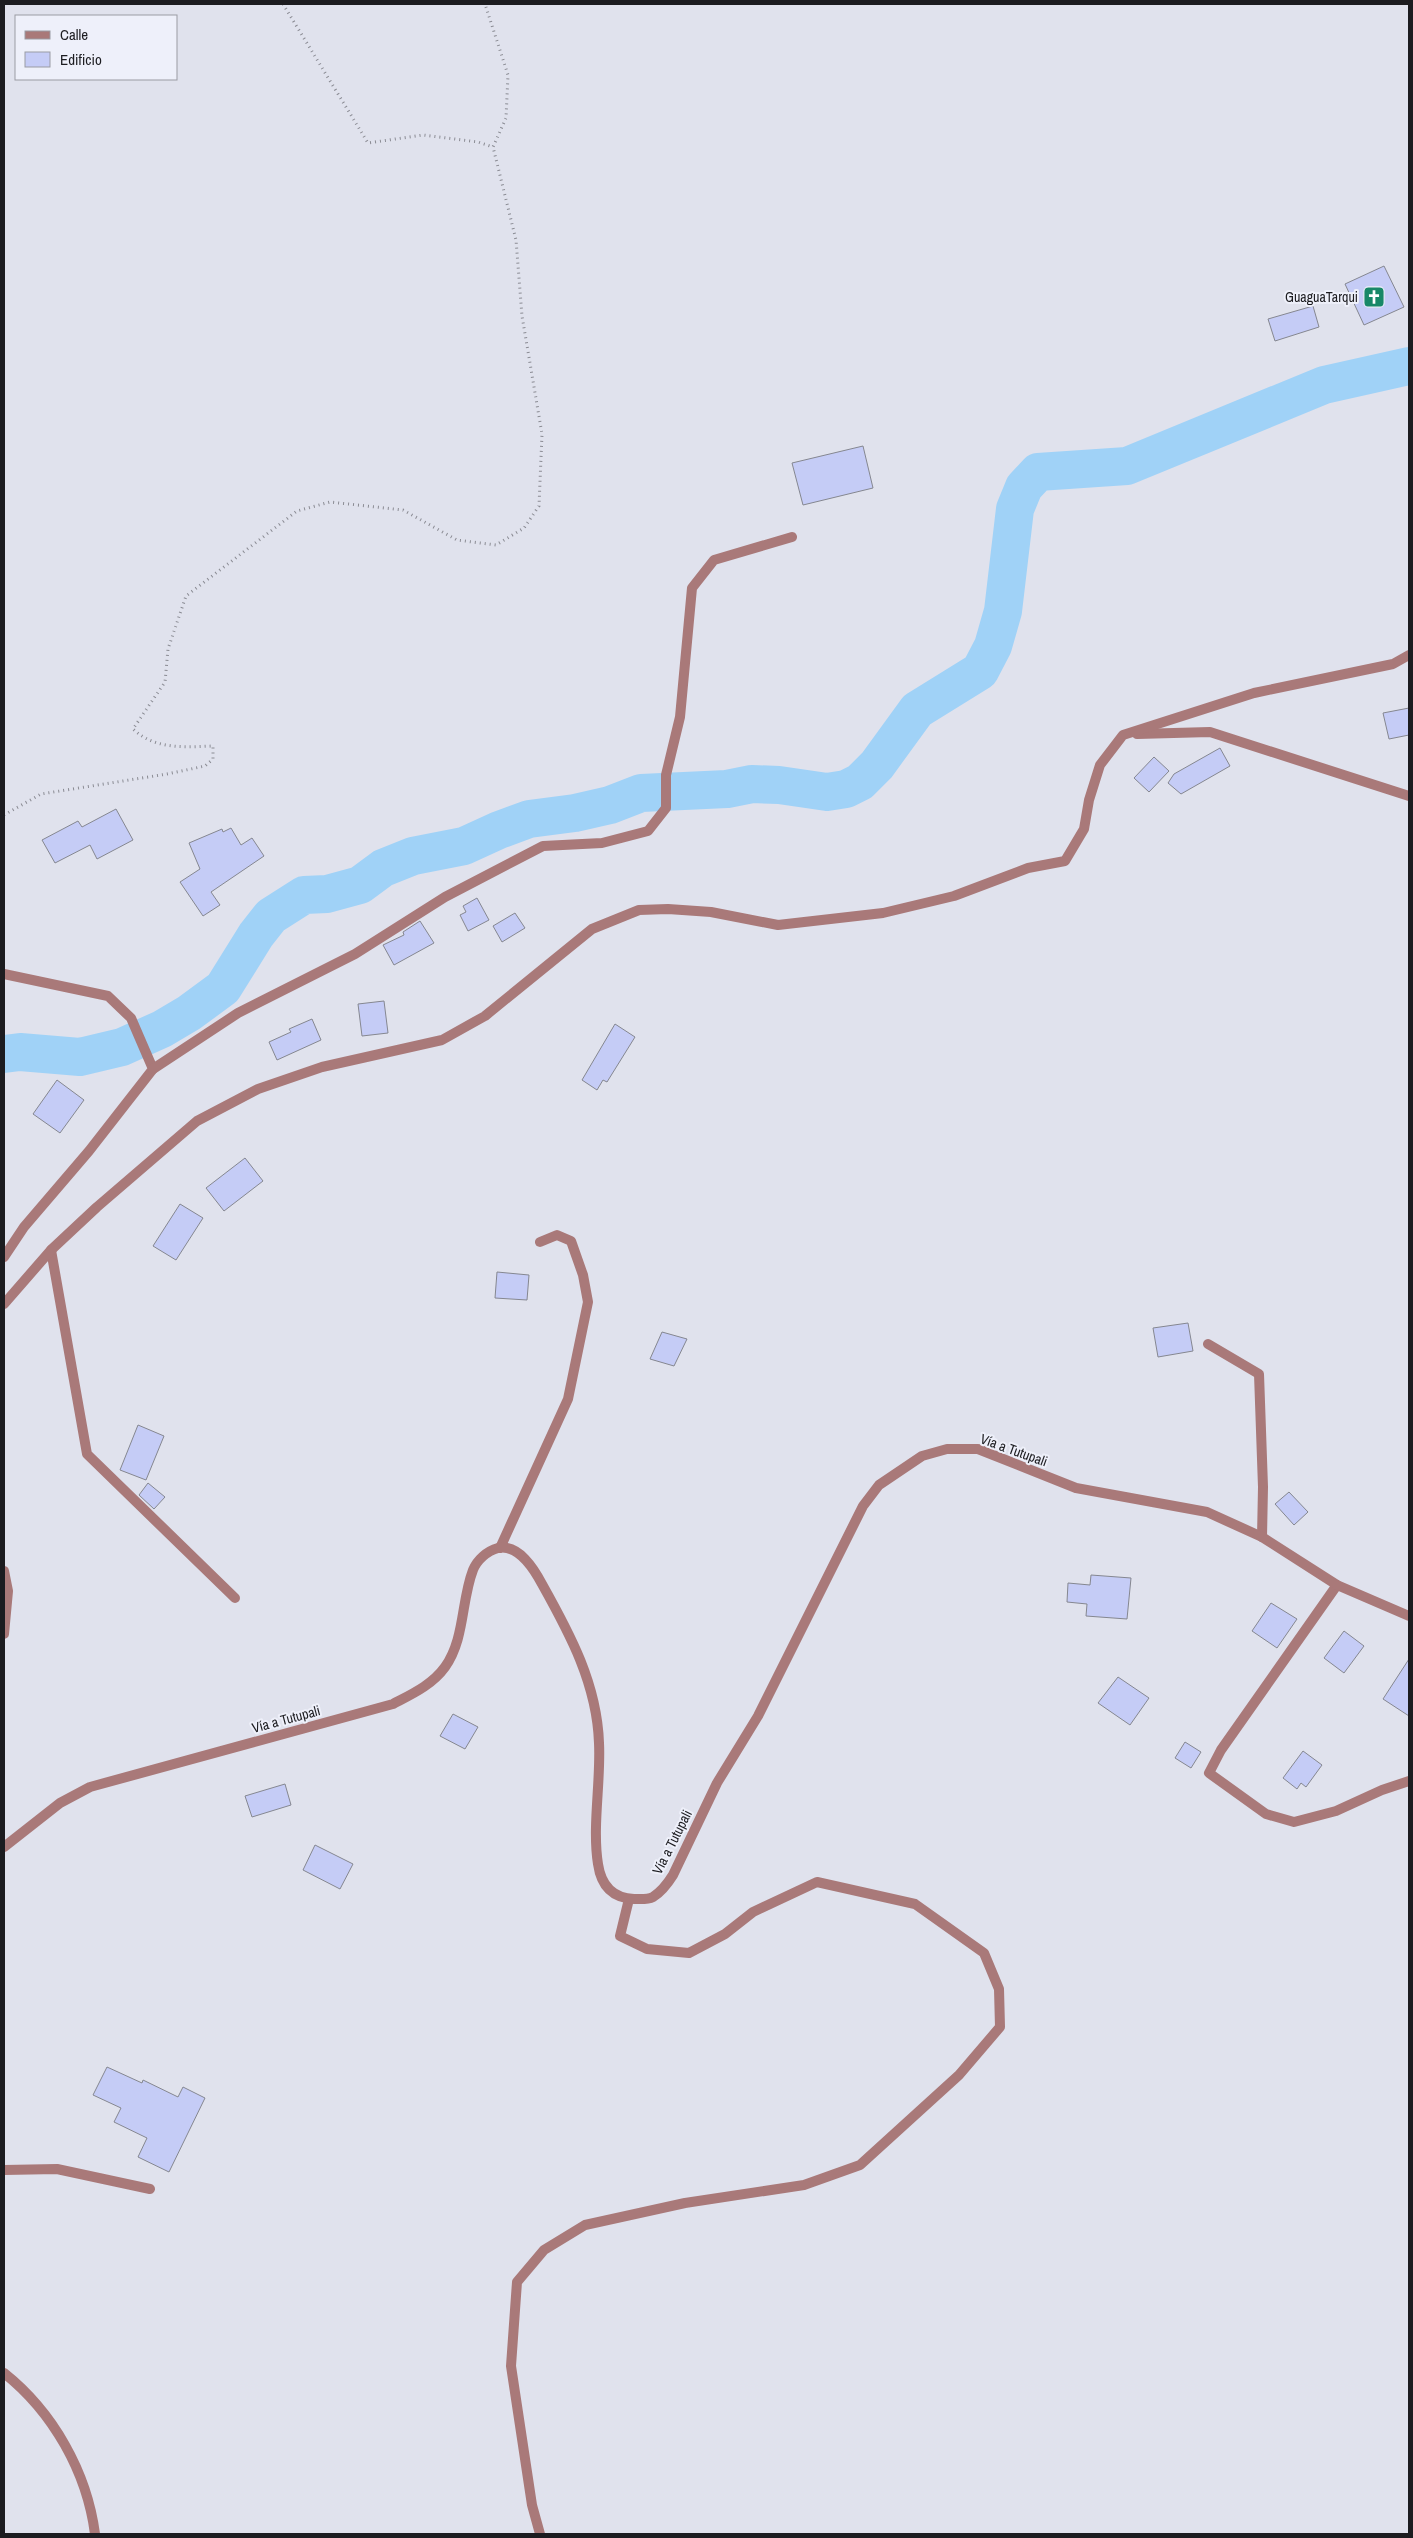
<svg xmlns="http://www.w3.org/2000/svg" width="1413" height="2538" font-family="'Archivo Narrow',sans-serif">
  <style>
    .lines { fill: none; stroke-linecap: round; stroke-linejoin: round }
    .river { stroke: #a0d2f7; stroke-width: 38 }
    .building { fill: #c5ccf6; stroke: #858790 }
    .path { stroke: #8a8b93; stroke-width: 3; stroke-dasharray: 1 4; stroke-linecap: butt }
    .service { stroke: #a97979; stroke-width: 10 }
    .minor { stroke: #a97979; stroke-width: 10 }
    .tertiary { stroke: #a97979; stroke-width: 10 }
    .labels { text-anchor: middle; stroke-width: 4; stroke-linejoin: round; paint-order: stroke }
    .poi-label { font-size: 14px; fill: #1c1c20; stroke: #eef0fa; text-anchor: end }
    .street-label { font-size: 14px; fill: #1c1c20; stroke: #eef0fa }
  </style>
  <rect width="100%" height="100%" fill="#e0e2ed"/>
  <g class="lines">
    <path class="river" d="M4,1054l16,-2 60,5 42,-10 40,-18 27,-16 34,-25 33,-53 15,-19 33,-21 23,-1 33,-9 23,-17 30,-12 51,-10 35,-16 30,-11 46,-6 35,-8 31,-12 86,-4 25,-5 27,1 48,7 19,-3 14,-7 17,-17 40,-55 63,-39 13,-25 10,-35 12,-102 9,-22 14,-15 89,-6 197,-81 85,-19"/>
  </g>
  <g class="building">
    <path d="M1384,266l20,41 -40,18 -19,-41z"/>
    <path d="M1313,306l6,21 -44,14 -7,-22z"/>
    <path d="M863,446l10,42 -70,17 -11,-42z"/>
    <path d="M1409,708v27l-20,4 -6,-26z"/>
    <path d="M1220,748l10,18 -49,28 -13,-11 6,-9z"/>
    <path d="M1154,757l15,14 -20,21 -15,-14z"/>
    <path d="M116,809l17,31 -36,19 -7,-14 -35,18 -13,-23 36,-19 4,6z"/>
    <path d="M231,828l10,17 11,-7 12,18 -53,36 9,13 -17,11 -23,-34 20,-13 -11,-26 33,-14 1,3z"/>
    <path d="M477,898l12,22 -21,11 -8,-16 6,-3 -3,-6z"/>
    <path d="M515,913l10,15 -23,14 -9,-16z"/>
    <path d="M420,921l14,22 -40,22 -11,-20 21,-10 -1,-3z"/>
    <path d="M384,1001l4,32 -26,3 -4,-32z"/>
    <path d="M312,1019l9,21 -44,20 -8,-18 22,-10 -2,-3z"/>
    <path d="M615,1024l20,13 -28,45 -4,-2 -6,10 -15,-10z"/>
    <path d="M57,1080l27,20 -24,33 -27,-19z"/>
    <path d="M245,1158l18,23 -39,30 -18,-23z"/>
    <path d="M180,1204l23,14 -27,42 -23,-14z"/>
    <path d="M497,1272l32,3 -2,25 -32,-2z"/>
    <path d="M1188,1323l5,28 -35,6 -5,-29z"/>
    <path d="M662,1332l25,7 -13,27 -24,-7z"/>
    <path d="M138,1425l26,11 -18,44 -26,-10z"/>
    <path d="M148,1483l17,14 -11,12 -15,-14z"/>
    <path d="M1289,1492l19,20 -14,13 -19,-21z"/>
    <path d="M1091,1575l40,3 -4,41 -41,-3 1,-12 -20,-2 1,-19 22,2z"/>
    <path d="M1271,1603l26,16 -20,29 -25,-17z"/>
    <path d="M1344,1631l20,15 -20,27 -20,-15z"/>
    <path d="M1409,1659v57l-26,-17z"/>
    <path d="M1118,1677l31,21 -19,27 -32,-22z"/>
    <path d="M453,1714l25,13 -13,22 -25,-13z"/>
    <path d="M1185,1742l16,10 -10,16 -16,-10z"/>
    <path d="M1303,1751l19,14 -16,22 -5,-4 -4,6 -14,-11z"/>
    <path d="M285,1784l6,21 -39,12 -7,-21z"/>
    <path d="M315,1845l38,19 -13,25 -37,-19z"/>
    <path d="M107,2067l35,16 1,-3 35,17 5,-10 22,11 -36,74 -31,-15 9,-19 -33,-16 7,-14 -28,-13z"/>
  </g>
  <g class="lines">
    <g class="path">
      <path d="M283,4l85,139 55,-8 55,7 15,5"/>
      <path d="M4,815l37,-21 126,-20 38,-8 8,-7v-13c-28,1 -58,4 -80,-17l32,-47 3,-33 18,-53 111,-85 33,-9 73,8 54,30 39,5 28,-17 15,-22 3,-72 -20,-118 -6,-76 -23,-93 13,-29 2,-43 -23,-71"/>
    </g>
    <g class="service">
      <path d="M51,1250l36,204 148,144"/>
      <path d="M4,2170l53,-1 93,20"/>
    </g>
    <g class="minor">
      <path d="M1137,734l73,-2 199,64"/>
      <path d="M4,974l104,22 23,22 22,51 -64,82 -65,76 -20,30"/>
      <path d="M153,1069l85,-56 117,-59 90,-57 98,-51 59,-3 46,-12 18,-23v-33l14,-58 12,-129 22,-28 78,-23"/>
      <path d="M4,1304l47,-54 46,-43 100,-86 61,-32 64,-22 120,-27 43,-24 107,-87 47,-19 29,-1 43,3 67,13 105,-12 71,-17 74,-28 37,-7 19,-32 5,-29 11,-35 23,-30 131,-42 139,-29 16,-9"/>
      <path d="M1208,1344l51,30 4,113 -1,50"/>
      <path d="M500,1548l68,-149 20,-97 -5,-27 -12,-34 -14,-6 -17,7"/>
      <path d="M4,1571l4,20 -4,43"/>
      <path d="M1337,1585l-116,165 -12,23 57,41 28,8 42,-11 46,-21 27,-9"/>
      <path d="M4,2373c49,39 83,99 91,161"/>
      <path d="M540,2534l-8,-29 -21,-139 6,-84 27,-32 41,-25 100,-22 119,-18 56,-20 99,-90 41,-48 -1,-38 -15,-36 -69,-49 -98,-22 -64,30 -28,22 -36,19 -42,-4 -27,-13 9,-37"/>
    </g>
    <path class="tertiary" d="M4,1847l56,-44 30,-16 303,-83c19,-10 39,-19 52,-37 20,-28 16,-66 28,-97 4,-10 14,-19 25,-22 21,-4 36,21 44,36 28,50 55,100 57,159 2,38 -7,84 -1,121 3,21 14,34 36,35 6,0 13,1 19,-2 8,-5 15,-14 20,-22l44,-92 41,-67 105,-210 16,-21 43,-29 25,-7h31l98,39 131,24 55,25 75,48 72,31"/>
  </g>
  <defs>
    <g id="church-square" transform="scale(1.125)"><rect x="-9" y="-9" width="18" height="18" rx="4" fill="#188867" stroke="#eef0fa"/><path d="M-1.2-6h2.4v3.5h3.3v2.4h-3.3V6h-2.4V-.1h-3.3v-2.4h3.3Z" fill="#fff"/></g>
  </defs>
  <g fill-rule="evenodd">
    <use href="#church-square" x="1374" y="297"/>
  </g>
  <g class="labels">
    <g class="poi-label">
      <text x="1358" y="302">GuaguaTarqui</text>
    </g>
    <g class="street-label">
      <text transform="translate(1014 1450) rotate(20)" y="5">Vía a Tutupali</text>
      <text transform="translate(286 1719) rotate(-15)" y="5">Vía a Tutupali</text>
      <text transform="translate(672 1842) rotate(-63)" y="5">Vía a Tutupali</text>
    </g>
  </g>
  <rect width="1413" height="2538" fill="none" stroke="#1c1c20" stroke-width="10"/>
  <rect x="15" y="15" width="162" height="65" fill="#eef0fa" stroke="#9a9ba3"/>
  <rect x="25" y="31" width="25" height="8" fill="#a97979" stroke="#9a9ba3"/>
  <text x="60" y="40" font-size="15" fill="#1c1c20">Calle</text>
  <rect x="25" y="52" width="25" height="15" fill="#c5ccf6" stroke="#9a9ba3"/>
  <text x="60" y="65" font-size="15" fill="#1c1c20">Edificio</text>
</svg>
